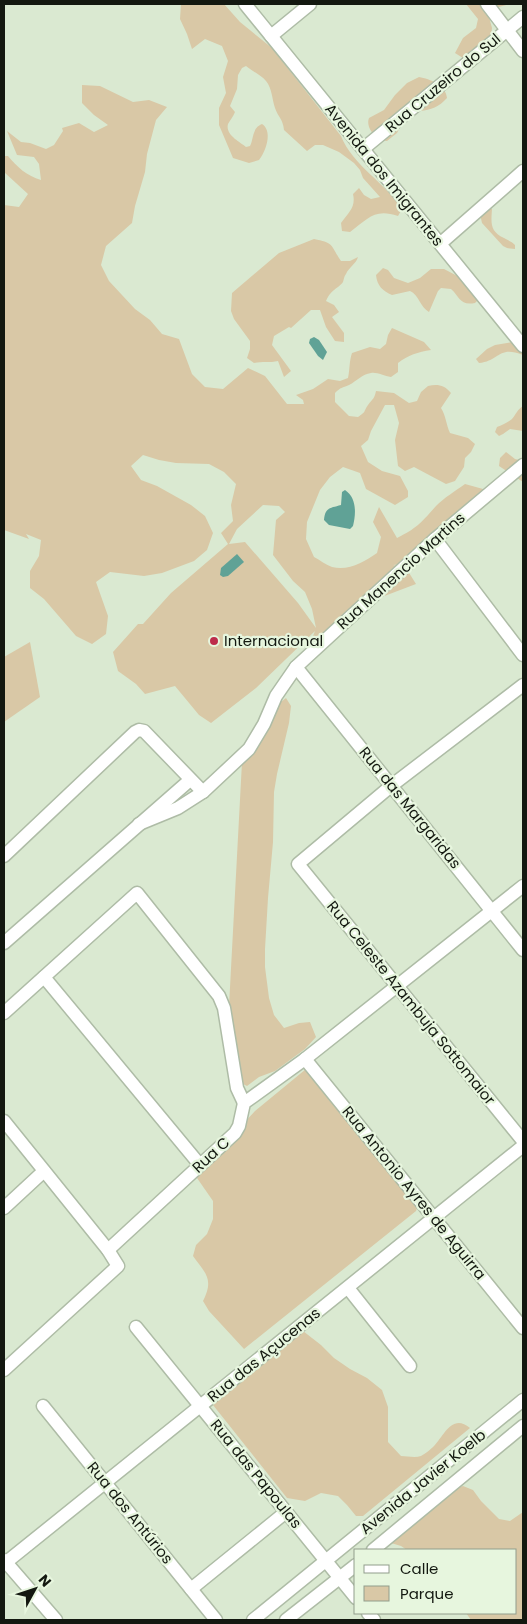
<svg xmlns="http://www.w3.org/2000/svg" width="527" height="1624" font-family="Poppins,sans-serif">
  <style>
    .green { fill: #d9c8a6; fill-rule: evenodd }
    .water { fill: #60a296 }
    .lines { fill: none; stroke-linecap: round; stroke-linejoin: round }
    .minor-casing { stroke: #aebca6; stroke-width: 15 }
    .minor { stroke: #fff; stroke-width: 12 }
    .poi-dot { fill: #bd2c4b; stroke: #e7f6de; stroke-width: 2 }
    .labels { text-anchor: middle; stroke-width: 4.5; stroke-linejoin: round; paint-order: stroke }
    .street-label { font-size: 15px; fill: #131810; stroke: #e7f6de }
    .poi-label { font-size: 15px; fill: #131810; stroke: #e7f6de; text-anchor: start }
  </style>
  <rect width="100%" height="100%" fill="#dae9d1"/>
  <g class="green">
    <path d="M181,4h43l16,18 32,26 69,88c12,30 44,46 61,73l-4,7c-24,-8 -30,3 -48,16l-8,-1 -1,-8c8,-11 15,-16 12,-29l6,-6 5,7 7,4 9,-2 -17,-19 -3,-8 -6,-7 -15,-11 -16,-7h-8l-8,6 -23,-21c-1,-11 -6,-13 -9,-22 -3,-9 -3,-20 -9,-27 -5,-6 -14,-10 -20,-15l-4,2 -4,7 -1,14 -7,17 5,6c-2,5 -5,8 -7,12 -3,11 12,18 18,23l4,-1c4,-8 2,-18 12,-22 11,7 4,27 -3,36l-10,3 -16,-5 -14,-33v-17l7,-15 -3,-16 5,-16 -6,-15 -17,-7 -13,10 -5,-15 -7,-15z"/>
    <path d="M466,4h44l-19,5 -2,8 3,11 -1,9 -20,17 -8,4 -8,-5 8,-15 13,-10 2,-9z"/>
    <path d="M419,77c11,2 27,8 28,21 -8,9 -16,12 -27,13l-2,-2 -17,16 -4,8 -10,8c-10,0 -22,-13 -18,-23l15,-8 11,-15 12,-12z"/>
    <path d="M82,85l18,1 33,16 16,-2 18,7 -11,13 -9,34 -2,18 -10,34 -3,17 -26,23 -5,19 8,16 26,28 15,11 12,14 17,5 13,35 13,13 18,2 25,-21 17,8 22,28h17l-1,-4 -7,-5 17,-6 15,-10 12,2 8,-3c2,-9 1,-16 4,-25l18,-6 10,2 6,-5 2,-9 4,-7 32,14 7,8c-13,2 -23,5 -33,13v9l-7,5c-7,-1 -14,-5 -20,-4 -9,1 -14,8 -22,12 -7,3 -8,2 -14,8v9l14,14 9,1c9,-6 5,-5 10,-12 5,-7 6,-5 8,-14l18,2 15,10 8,-2 4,-9 7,-6c10,-2 16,-1 23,7l-10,15c5,8 5,16 9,25l18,5 7,6 -4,8 -6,6 -1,9 -9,14 -9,3 -32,-17 -9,4 -7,-5 -3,-26 4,-17 -5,-18h-9l-14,26 -3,9 -7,6 7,16 14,9 18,5 8,15v6l-13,8 -29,-16 -6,-16 -17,-6 -13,10 -10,13 -13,32 -1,17 8,18c6,3 12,8 18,10 17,4 32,-5 45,-14l4,-16 -8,-15 6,-15 18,31c20,-10 24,-15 39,-32 8,-8 19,-15 29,-22l18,5 -3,17 -44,34 -9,15 -15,8 -19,2 13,3 10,16 -50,19 -48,43 -6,16 -3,-16 6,-15 -59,57 -45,35 -12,-8 -24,-29 -30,8 -9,-10 -18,-13 -5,-19 25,-28h5l28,-31 57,-49 -7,-11 12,-12 -2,-16 5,-21 -12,-12 -15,-8 -33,-1 -17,-3 -16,-5 -12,11 10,14 16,6 34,19 14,11 8,17 -6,17 -13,11 -32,12 -18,3 -34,-4 -14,10 12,34 -2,18 -14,10 -16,-8 -32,-37 -14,-11v-17l9,-15 2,-16 -15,-6 3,5 -25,-9v-325l15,2 9,-13 -24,-22v-16h4c9,11 19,20 33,24l-2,-16 -5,-7 -17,-2 -10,-24 14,11 9,1 16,6 8,-4 9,-14 -1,-3 17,-5 15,9 14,-7 -14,-10 -12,-12zM263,505l16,1 6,6 -9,8 -3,35 20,26 12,11 7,17 4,19 -18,-25 -53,-61 -16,2 8,-15z"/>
    <path d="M489,207l3,2c-1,15 -2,22 12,29 5,3 7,3 11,7v4l-8,-1 -4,-2 -21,-23 -2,-9z"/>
    <path d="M314,239c21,4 16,6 27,22h9l8,-4c-2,7 -9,10 -12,17 -2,2 -2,5 -3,8 -6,8 -11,6 -17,19l8,4 5,7 -7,5 12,16v9l-9,-1 -9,-14 -6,-17h-9l-20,18 -2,-1 -15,9 -2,9 19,26 -7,6 -6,-16c-8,2 -16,0 -24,2l-7,-5 3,-9v-8l-16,-22 -3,-8 1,-18 47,-40z"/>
    <path d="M383,268l5,2 6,8 14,5 12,-5 11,-9h13l21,11 14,19 -4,4c-15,3 -15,-6 -24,-14l-10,-1 -3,3 -9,21c-9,-5 -10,-17 -19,-21l-18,4c-9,-4 -15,-9 -16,-20z"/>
    <path d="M513,342l10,6v7c-25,-10 -23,6 -44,8l-3,-4 11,-10 8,-4z"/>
    <path d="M523,406v25l-13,-2 -7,5 -4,2 -4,-4 2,-5c5,-2 10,-4 15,-8 4,-5 5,-9 11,-13z"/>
    <path d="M506,452l9,7 8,2v21l-24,-16 1,-8z"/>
    <path d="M30,642l10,55 -36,25v-65z"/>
    <path d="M286,698l5,8 -2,17 -12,51 -3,18 -1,50 -5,56 -3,51v18l4,31 5,17 10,13 15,-5 11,-1 6,15 -11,12 -30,22 -16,6 -12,9 -8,-4 -10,-76 13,-244 35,-57z"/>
    <path d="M306,1069l112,136 -2,6 -172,138 -35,-38 -6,-10c11,-22 3,-27 -10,-45l3,-11 11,-11 6,-15v-18l-16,-23 4,-8 54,-59z"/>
    <path d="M303,1331l18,14 13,13 16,11 17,9 15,12 6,17v35l13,14c6,0 14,2 20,0 4,-2 10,-7 13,-10 10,-10 18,-33 36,-18l-107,88h-7l-9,-11 -9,-9 -17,-3 -16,8 -18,-3 -74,-93 3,-6z"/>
    <path d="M463,1486l10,4 8,11 18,18 11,2 13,-9v108h-52l-5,-7h50v-63h-109l-6,-4 -10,-3 -1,-4 62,-49z"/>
  </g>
  <g class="water">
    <path d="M314,337l5,3 8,12 -4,8 -5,-4 -9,-13 1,-4z"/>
    <path d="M345,490c12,8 11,24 8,36l-3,3 -21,-4 -5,-5c1,-13 7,-12 17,-15l1,-13z"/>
    <path d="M237,554l7,8 -16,14 -5,1 -3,-2 1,-7z"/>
  </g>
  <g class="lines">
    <g class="minor-casing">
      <g id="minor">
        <path d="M245,4l278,342"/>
        <path d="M487,4l36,47"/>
        <path d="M271,36l39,-32"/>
        <path d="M363,149l160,-132"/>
        <path d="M441,243l82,-72"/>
        <path d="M435,539l88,116"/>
        <path d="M296,667l227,283"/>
        <path d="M523,685l-132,101 -93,78 225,277"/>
        <path d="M139,824l39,-16 25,-16 46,-43 15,-25 12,-28 20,-29 139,-128 88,-74"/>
        <path d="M4,856l131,-124 4,-2 5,1 59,61"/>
        <path d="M4,943l186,-163"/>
        <path d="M44,977l156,188"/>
        <path d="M4,1013l133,-120 82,103 5,12 13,80 7,15"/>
        <path d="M305,1059l218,269"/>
        <path d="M4,1121l104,129 10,16 -114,104"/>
        <path d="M4,1208l40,-37"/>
        <path d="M108,1250l127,-117 4,-7 5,-23 61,-44 218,-173"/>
        <path d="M348,1288l62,78"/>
        <path d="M136,1327l220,271"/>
        <path d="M43,1406l173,214"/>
        <path d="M373,1550l150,-124"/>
        <path d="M4,1560l52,60"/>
        <path d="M4,1564l519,-418"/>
        <path d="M191,1589l95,-77"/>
        <path d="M368,1613l6,7"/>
        <path d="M253,1620l270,-220"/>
        <path d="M286,1620l70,-55"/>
      </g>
    </g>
    <use href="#minor" class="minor"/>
  </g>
  <circle class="poi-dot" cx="214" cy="641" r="5"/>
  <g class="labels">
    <g class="street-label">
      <text transform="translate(443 83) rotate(-40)" y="5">Rua Cruzeiro do Sul</text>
      <text transform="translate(384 175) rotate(51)" y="5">Avenida dos Imigrantes</text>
      <text transform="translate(401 571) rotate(-42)" y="5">Rua Manencio Martins</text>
      <text transform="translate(410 808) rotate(51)" y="5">Rua das Margaridas</text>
      <text transform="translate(411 1003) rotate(51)" y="5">Rua Celeste Azambuja Sottomaior</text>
      <text transform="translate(211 1155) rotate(-43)" y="5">Rua C</text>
      <text transform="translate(414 1193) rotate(51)" y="5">Rua Antonio Ayres de Aguirra</text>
      <text transform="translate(264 1355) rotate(-39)" y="5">Rua das Açucenas</text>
      <text transform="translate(256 1474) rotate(51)" y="5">Rua das Papoulas</text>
      <text transform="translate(423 1482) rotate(-39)" y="5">Avenida Javier Koelb</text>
      <text transform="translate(130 1513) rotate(51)" y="5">Rua dos Antúrios</text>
    </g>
    <g class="poi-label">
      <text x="224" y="646">Internacional</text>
    </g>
  </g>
  <rect width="527" height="1624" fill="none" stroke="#131810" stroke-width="10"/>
  <rect x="354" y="1549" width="162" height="65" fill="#e7f6de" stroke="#929d8c"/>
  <rect x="364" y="1565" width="25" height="8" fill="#ffffff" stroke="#929d8c"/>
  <text x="400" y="1574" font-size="15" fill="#131810">Calle</text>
  <rect x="364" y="1586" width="25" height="15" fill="#d9c8a6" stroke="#929d8c"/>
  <text x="400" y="1599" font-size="15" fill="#131810">Parque</text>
  <g transform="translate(35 1589) rotate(50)" stroke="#e7f6de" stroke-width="4" paint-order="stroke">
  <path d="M0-4L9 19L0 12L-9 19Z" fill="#131810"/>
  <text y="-8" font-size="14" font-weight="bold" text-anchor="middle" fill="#131810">N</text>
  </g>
</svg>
